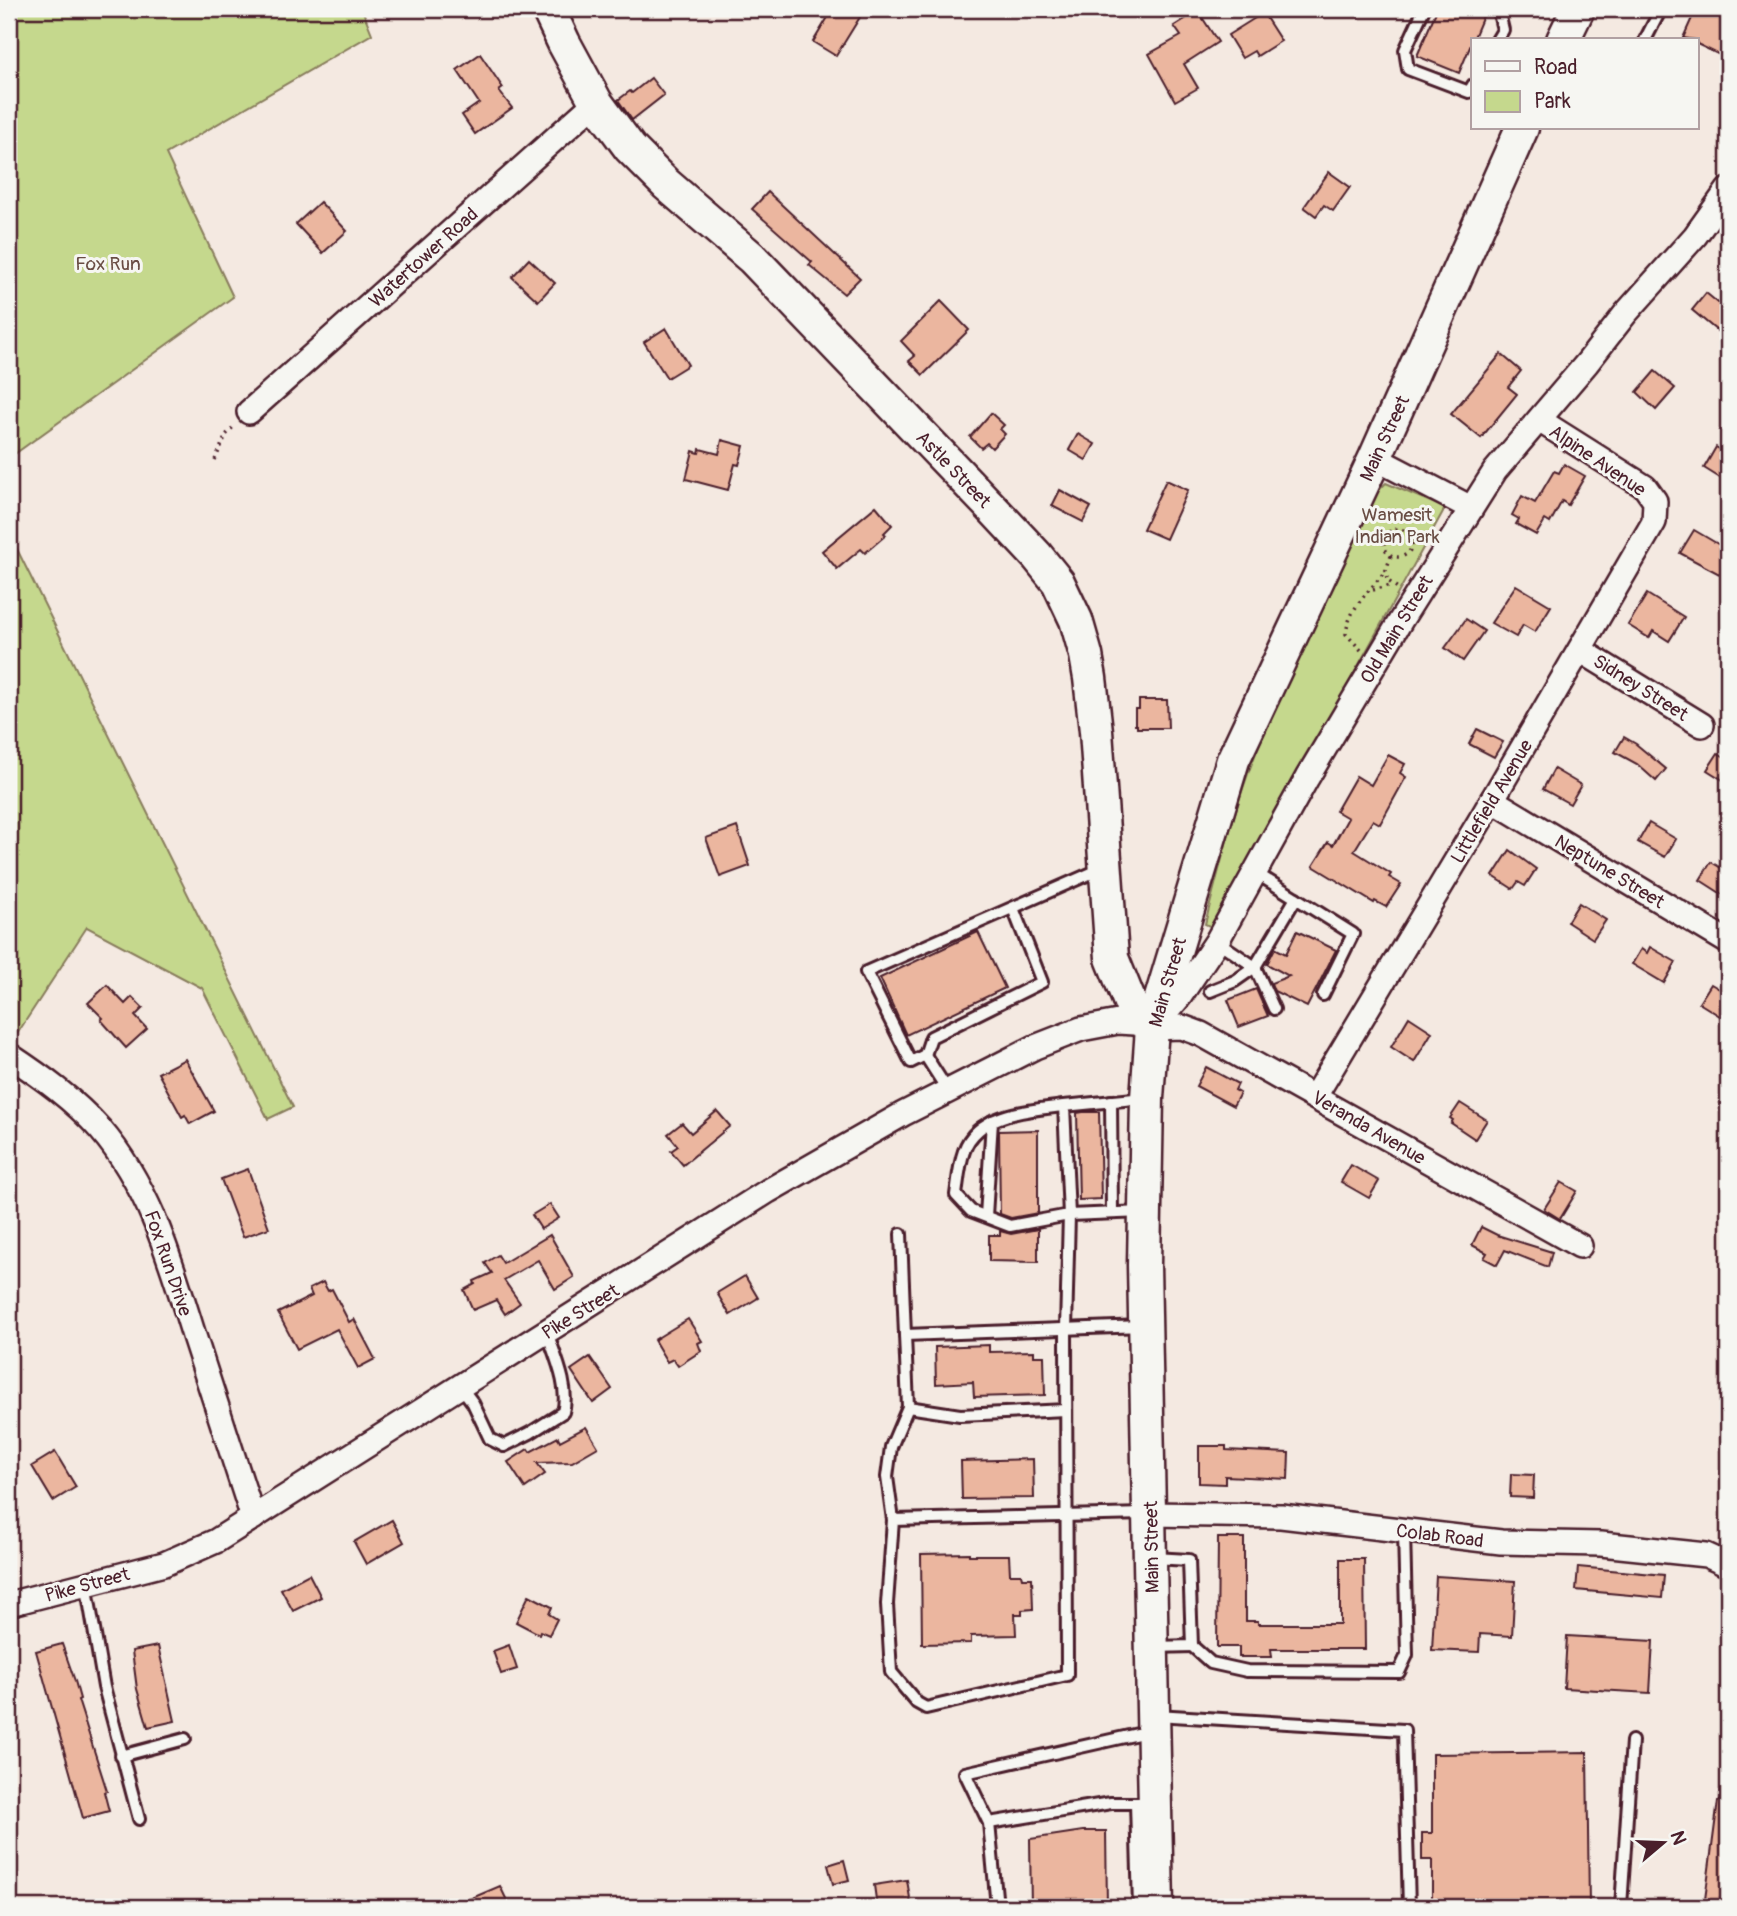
<svg xmlns="http://www.w3.org/2000/svg" width="1737" height="1916" font-family="Pangolin,sans-serif">
  <style>
    .green { fill: #c5d88d; stroke: #887c5c; stroke-width: 2 }
    .building { fill: #ebb69f; stroke: #4a1f2b; stroke-width: 2 }
    .lines { fill: none; stroke-linecap: round; stroke-linejoin: round }
    .lane-casing { stroke: #4a1f2b; stroke-width: 16 }
    .street-casing { stroke: #4a1f2b; stroke-width: 28 }
    .secondary-casing { stroke: #4a1f2b; stroke-width: 37 }
    .path { stroke: #4a1f2b; stroke-width: 3.5; stroke-dasharray: 2 5; stroke-linecap: butt }
    .lane { stroke: #f6f6f2; stroke-width: 10 }
    .street { stroke: #f6f6f2; stroke-width: 23 }
    .secondary { stroke: #f6f6f2; stroke-width: 32 }
    .labels { text-anchor: middle; stroke-width: 6; stroke-linejoin: round; paint-order: stroke }
    .street-label { font-size: 19px; fill: #4a1f2b; stroke: #f6f6f2 }
    .park-label { font-size: 19px; fill: #694d44; stroke: #f6f6f2 }
  </style>
  <rect width="100%" height="100%" fill="#f4e9e1"/>
  <filter id="ink" filterUnits="userSpaceOnUse"><feTurbulence type="fractalNoise" baseFrequency=".0143" numOctaves="2"/><feDisplacementMap in="SourceGraphic" scale="14" xChannelSelector="R" yChannelSelector="G"/><feConvolveMatrix kernelMatrix="1 2 1 2 8 2 1 2 1" color-interpolation-filters="sRGB"/></filter>
  <g filter="url(#ink)">
    <g class="green">
      <path d="M13,9h349l10,25 -206,120 67,143 -224,161v-445z"/>
      <path d="M1386,483l59,25 -231,420 -9,-4c13,-51 26,-103 44,-153 36,-95 82,-185 126,-277z"/>
      <path d="M9,533l284,574 -25,12 -66,-131 -115,-61 -70,107 -8,-5z"/>
    </g>
    <g class="building">
      <path d="M833,9h13l14,8 -24,39 -23,-14z"/>
      <path d="M1437,9h49l-27,64 -42,-17z"/>
      <path d="M1696,9h32v50l-31,-15v-4l-14,-2z"/>
      <path d="M1198,11l20,31 -34,22 14,24 -23,13 -26,-47 32,-18 -7,-10z"/>
      <path d="M1263,13l18,28 -24,15 -3,-5 -12,7 -14,-23z"/>
      <path d="M480,54l23,34 -4,3 13,17 -37,26 -13,-19 17,-12 -22,-33z"/>
      <path d="M651,78l13,17 -32,25 -14,-20 12,-9 2,2z"/>
      <path d="M1329,172l21,15 -17,24 -9,-6 -8,11 -12,-9z"/>
      <path d="M768,192l92,86 -16,16 -35,-29 3,-3 -60,-53z"/>
      <path d="M320,202l27,29 -24,22 -27,-29z"/>
      <path d="M529,259l26,24 -17,18 -26,-24z"/>
      <path d="M1706,293l22,18v29l-36,-30z"/>
      <path d="M941,301l28,29 -46,45 -14,-14 6,-5 -14,-15z"/>
      <path d="M666,328l22,37 -21,13 -23,-36z"/>
      <path d="M1501,354l20,17 -13,16 9,7 -36,44 -30,-24z"/>
      <path d="M1655,371l20,17 -19,22 -19,-18z"/>
      <path d="M991,413l13,12 -4,4 5,5 -13,14 -5,-5 -6,5 -11,-11z"/>
      <path d="M1078,434l17,10 -9,16 -17,-10z"/>
      <path d="M722,440l22,6 -5,19 -4,-1 -7,26 -42,-11 7,-28 6,2 1,-4 19,5z"/>
      <path d="M1716,447l12,7v29l-24,-15z"/>
      <path d="M1564,464l21,12 -17,29 -6,-4 -12,22 -5,-3 -9,15 -20,-11 3,-5 -7,-4 10,-19 13,7 19,-32 5,2z"/>
      <path d="M1166,480l22,10 -22,49 -23,-10z"/>
      <path d="M1060,490l31,17 -8,15 -31,-16z"/>
      <path d="M876,506l16,19 -8,8 2,2 -21,18 -4,-4 -24,20 -15,-18z"/>
      <path d="M1694,530l34,20v17l-5,9 -43,-23z"/>
      <path d="M1516,585l35,21 -16,26 -12,-7 -7,12 -25,-14z"/>
      <path d="M1647,594l37,23 -15,24 -16,-10 -4,7 -21,-13z"/>
      <path d="M1466,619l18,12 -21,30 -18,-13z"/>
      <path d="M1139,700h28l1,28h-31v-3h-2v-16h4z"/>
      <path d="M1477,729l26,13 -9,15 -25,-13z"/>
      <path d="M1624,737l12,7 30,25 -10,12 -19,-17 -22,-12z"/>
      <path d="M1718,753l10,6v12l-5,9 -16,-10z"/>
      <path d="M1388,755l17,9 -5,9 6,4 -26,47 -7,-4 -19,31 37,23 -2,3 12,7 -15,23 -11,-6 -1,2 -61,-37 15,-24 5,3 15,-27 -12,-7 20,-35 15,9z"/>
      <path d="M1554,769l27,16 -11,19 -27,-15z"/>
      <path d="M1649,823l27,16 -11,18 -27,-15z"/>
      <path d="M737,827l13,39 -30,11 -14,-39z"/>
      <path d="M1510,850l26,19 -11,17 -7,-4 -5,7 -20,-13z"/>
      <path d="M1711,862l17,10v26l-28,-18z"/>
      <path d="M1579,903l27,17 -13,19 -26,-17z"/>
      <path d="M1297,931l39,19 -29,57 -33,-16 -3,-8 18,-7 -22,-12 8,-16 11,6z"/>
      <path d="M978,932l27,56 -99,47 -26,-57z"/>
      <path d="M1650,947l26,15 -12,21 -32,-19 9,-15 6,4z"/>
      <path d="M1711,984l17,10v27l-29,-18z"/>
      <path d="M107,985l18,19 7,-7 11,11 -8,8 12,13 -21,19 -25,-28 2,-2 -15,-15z"/>
      <path d="M1256,989l12,27 -29,11 -11,-27z"/>
      <path d="M1409,1017l23,15 -18,30 -23,-15z"/>
      <path d="M185,1059l29,52 -24,13 -5,-9 -3,2 -24,-44z"/>
      <path d="M1206,1067l32,17 -3,6 5,3 -7,13 -37,-20z"/>
      <path d="M1460,1103l27,17 -12,19 -24,-16 2,-3 -3,-2z"/>
      <path d="M717,1111l13,15 -47,39 -12,-14 7,-5 -10,-12 14,-11 9,10z"/>
      <path d="M1083,1112h16l2,87 -22,1 -2,-87z"/>
      <path d="M1038,1130v83l-27,5 -11,-4 -1,-83z"/>
      <path d="M1351,1165l28,16 -10,17 -28,-16z"/>
      <path d="M248,1169l21,59 -26,9 -22,-58z"/>
      <path d="M1561,1182l16,9 -17,28 -16,-10z"/>
      <path d="M550,1204l9,14 -18,11 -9,-14z"/>
      <path d="M1481,1227l16,8 55,17 -4,15 -43,-17 -8,15 -13,-7 3,-5 -15,-8z"/>
      <path d="M1038,1229v33l-49,-1v-26h11v-4l11,3z"/>
      <path d="M550,1235l24,42 -19,12 -17,-29 -34,20 16,23 -15,11 -9,-14 -23,10 -9,-20 11,-6 -1,-3 18,-8 -7,-10 13,-8 5,8z"/>
      <path d="M745,1276l13,22 -28,17 -13,-22z"/>
      <path d="M323,1282l5,9 4,-2 17,33 5,-3 21,40 -17,9 -21,-39 -40,20 -19,-36 34,-17 -3,-7z"/>
      <path d="M688,1319l14,22 -4,2 3,8 -23,15 -5,-7 -6,3 -13,-22z"/>
      <path d="M989,1345v7l45,-1v5h10l1,39 -71,2 -1,-15 -37,2 -1,-37z"/>
      <path d="M590,1357l22,32 -19,14 -22,-33z"/>
      <path d="M586,1427l12,20 -26,15 -35,1 8,11 -20,14 -17,-26 20,-13 2,3 28,-15 2,4z"/>
      <path d="M1199,1446h27v4l63,3 -1,26 -63,-3v8l-26,-1z"/>
      <path d="M55,1452l21,35 -23,14 -21,-35z"/>
      <path d="M1033,1459l1,39 -72,1 -1,-38z"/>
      <path d="M1511,1474l23,1 -1,23 -23,-1z"/>
      <path d="M392,1520l12,22 -38,22 -12,-22z"/>
      <path d="M1218,1538h26v70h2v13h12v3h82v-65h24l1,90h-94l1,8h-33v-10h-22z"/>
      <path d="M969,1553v2h40l1,19h11l1,4h10l1,31 -11,1v4h-7l1,21 -45,1v7l-49,1 -1,-90z"/>
      <path d="M1578,1567l86,8 -2,23 -86,-8z"/>
      <path d="M309,1574l12,23 -28,14 -12,-22z"/>
      <path d="M1436,1576l79,5 -3,55 -32,-2 -1,18 -47,-2z"/>
      <path d="M529,1595l23,12 -3,7 8,5 -8,16 -9,-4 -1,3 -23,-12z"/>
      <path d="M1567,1636l86,5 -3,52 -86,-5z"/>
      <path d="M62,1644l13,37 5,18 -2,1 29,91 -3,1 5,19 -26,7 -47,-167z"/>
      <path d="M509,1645l8,24 -16,5 -8,-23z"/>
      <path d="M158,1646l17,75 -27,6 -11,-38 -5,-38z"/>
      <path d="M1587,1752l2,155h-157v-47h-10v-27h10v-79z"/>
      <path d="M1718,1801h10v106h-24z"/>
      <path d="M1083,1831h23l1,76h-76l-1,-68z"/>
      <path d="M844,1860l5,20 -16,4 -5,-19z"/>
      <path d="M907,1880l4,24 -34,3 -3,-22z"/>
      <path d="M500,1886l10,21h-59z"/>
    </g>
    <g class="lines">
      <g class="lane-casing">
        <g id="lane">
          <path d="M1424,9l-19,41 3,19 61,23 4,-7"/>
          <path d="M1497,40l6,-10 -5,-21"/>
          <path d="M1645,40l16,-31"/>
          <path d="M1256,873l97,61 -30,61"/>
          <path d="M1217,941l38,26 19,42"/>
          <path d="M1210,991l25,-10 20,-14 41,-69"/>
          <path d="M925,1055l6,-18 111,-55 -29,-74"/>
          <path d="M948,1091l-23,-36 -14,7 -45,-90 237,-104"/>
          <path d="M1111,1101l1,112"/>
          <path d="M1143,1212l-74,3 -5,-109 80,-8"/>
          <path d="M986,1216l6,-95"/>
          <path d="M901,1234l4,101 238,-9"/>
          <path d="M905,1335l3,72 -17,40 -4,30 6,43 -6,84 4,68 26,31 9,5 141,-33 -1,-346 3,-114 -59,11 -39,-15 -15,-16c2,-14 3,-30 8,-44 13,-38 66,-41 100,-45"/>
          <path d="M461,1387l12,16 17,36 14,7 26,-13 33,-21c7,-24 -8,-56 -16,-80"/>
          <path d="M908,1407l52,8 106,-5"/>
          <path d="M893,1520l253,-6"/>
          <path d="M1154,1558l35,2 3,86 -37,1"/>
          <path d="M86,1583l18,104 35,132"/>
          <path d="M1192,1646l19,17 36,8 152,1 8,-17 -3,-124"/>
          <path d="M1156,1715l248,15 5,177"/>
          <path d="M121,1756l64,-17"/>
          <path d="M1136,1803l3,104"/>
          <path d="M989,1823l122,-20h40"/>
          <path d="M997,1907l-8,-84 -24,-50 186,-42"/>
          <path d="M1621,1907l11,-166"/>
        </g>
      </g>
      <g class="street-casing">
        <g id="street">
          <path d="M249,412l347,-310"/>
          <path d="M1375,458l96,50"/>
          <path d="M1580,650l122,75"/>
          <path d="M1492,800l236,142"/>
          <path d="M1159,1021l21,-25 37,-55 90,-163 94,-158 94,-149 92,-108 39,-50 69,-77 33,-46"/>
          <path d="M9,1055c33,22 64,44 91,74 51,59 71,134 94,207 20,60 39,121 59,182"/>
          <path d="M1315,1096l166,-277 173,-297 1,-21 -10,-14 -106,-67"/>
          <path d="M1150,1514l131,2 220,26 100,2 105,11 22,10"/>
          <path d="M9,1604l155,-40 52,-23 552,-350 135,-77 132,-67 46,-18 37,-7 16,1 18,5 30,-1 19,7 379,212"/>
        </g>
      </g>
      <g class="secondary-casing">
        <g id="secondary">
          <path d="M548,9l16,34 32,59 34,46 36,36 86,74 239,249 46,49 21,26 18,38 10,35 4,23 6,53 16,227 19,47 21,23"/>
          <path d="M1563,40l15,-31"/>
          <path d="M1157,1907l-13,-642 3,-167 5,-70 81,-268 142,-302 147,-330"/>
        </g>
      </g>
      <g class="path">
        <path d="M215,460l11,-25 9,-10"/>
        <circle cx="1398" cy="543" r="14"/>
        <path d="M1391,556l-5,14 1,10 12,9"/>
        <path d="M1373,590l18,-5"/>
        <path d="M1361,650l-15,-16c3,-27 24,-43 40,-64"/>
      </g>
      <use href="#lane" class="lane"/>
      <use href="#street" class="street"/>
      <use href="#secondary" class="secondary"/>
    </g>
  </g>
  <g class="labels">
    <g class="street-label">
      <text transform="translate(423 257) rotate(-42)" y="7">Watertower Road</text>
      <text transform="translate(1384 438) rotate(-65)" y="7">Main Street</text>
      <text transform="translate(1598 460) rotate(34)" y="7">Alpine Avenue</text>
      <text transform="translate(954 469) rotate(46)" y="7">Astle Street</text>
      <text transform="translate(1396 629) rotate(-59)" y="7">Old Main Street</text>
      <text transform="translate(1641 687) rotate(32)" y="7">Sidney Street</text>
      <text transform="translate(1491 801) rotate(-59)" y="7">Littlefield Avenue</text>
      <text transform="translate(1610 871) rotate(31)" y="7">Neptune Street</text>
      <text transform="translate(1167 982) rotate(-74)" y="7">Main Street</text>
      <text transform="translate(1369 1127) rotate(30)" y="7">Veranda Avenue</text>
      <text transform="translate(169 1263) rotate(71)" y="7">Fox Run Drive</text>
      <text transform="translate(580 1311) rotate(-32)" y="7">Pike Street</text>
      <text transform="translate(1440 1535) rotate(7)" y="7">Colab Road</text>
      <text transform="translate(1151 1547) rotate(-91)" y="7">Main Street</text>
      <text transform="translate(87 1584) rotate(-15)" y="7">Pike Street</text>
    </g>
    <g class="park-label">
      <text x="108" y="270">Fox Run</text>
      <text x="1397" y="521">Wamesit<tspan x="1397" dy="22">Indian Park</tspan></text>
    </g>
  </g>
  <rect width="1737" height="1916" fill="none" stroke="#f6f6f2" stroke-width="35"/>
  <rect x="18" y="18" width="1702" height="1881" fill="none" stroke="#4a1f2b" stroke-width="2.5" filter="url(#ink)"/>
  <rect x="1471" y="38" width="228" height="91" fill="#f6f6f2" stroke="#b1a0a2" stroke-width="2"/>
  <rect x="1485" y="61" width="35" height="10" fill="#f6f6f2" stroke="#b1a0a2" stroke-width="2"/>
  <text x="1534" y="74" font-size="21" fill="#4a1f2b">Road</text>
  <rect x="1485" y="91" width="35" height="21" fill="#c5d88d" stroke="#b1a0a2" stroke-width="2"/>
  <text x="1534" y="108" font-size="21" fill="#4a1f2b">Park</text>
  <g transform="translate(1663 1843) rotate(71)" stroke="#f6f6f2" stroke-width="5" paint-order="stroke">
  <path d="M0-5L12 26L0 18L-12 26Z" fill="#4a1f2b"/>
  <text y="-10" font-size="19" font-weight="bold" text-anchor="middle" fill="#4a1f2b">N</text>
  </g>
</svg>
